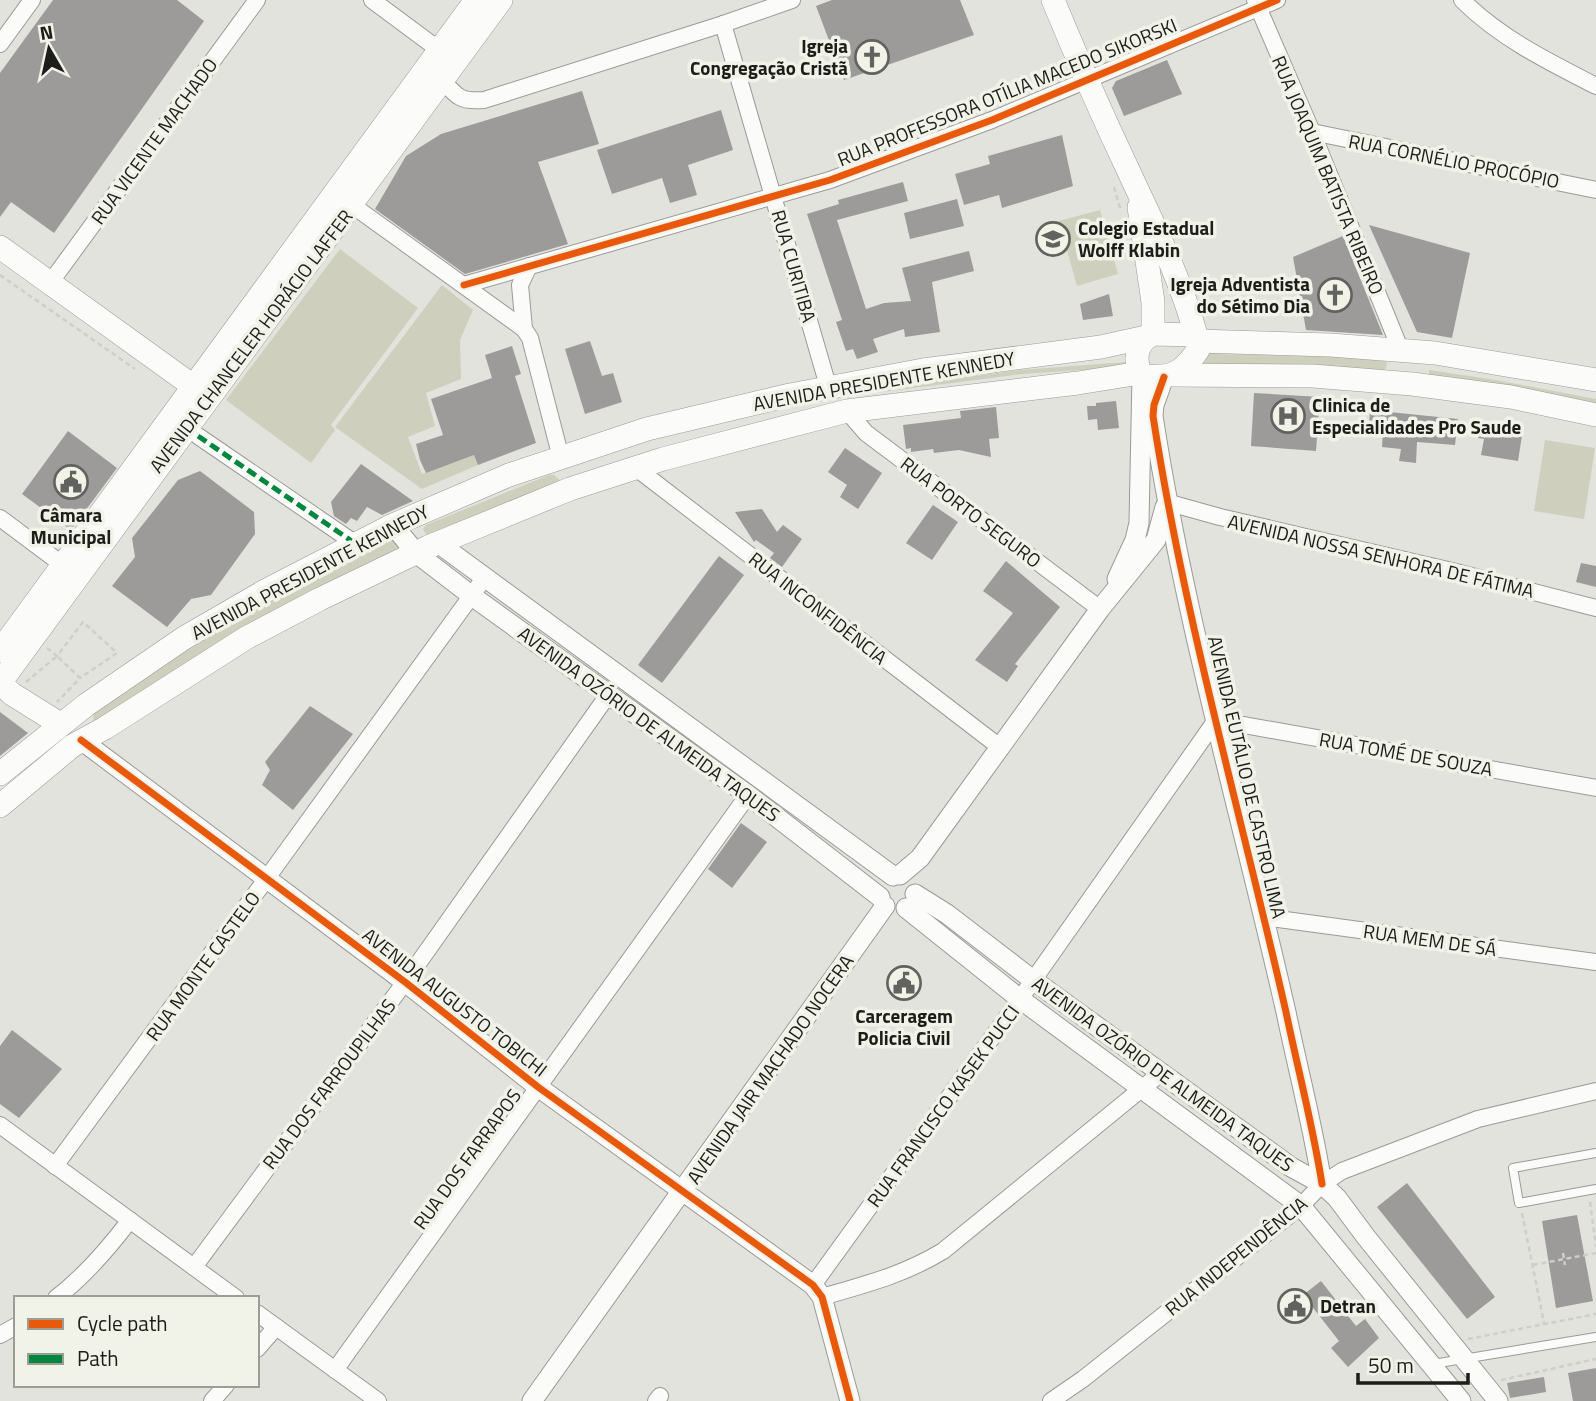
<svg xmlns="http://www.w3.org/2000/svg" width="1596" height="1401" font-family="'Titillium Web',sans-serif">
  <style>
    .green { fill: #ced0bd }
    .building { fill: #9c9b99 }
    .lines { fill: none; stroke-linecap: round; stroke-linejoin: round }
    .service-casing { stroke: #9a9a96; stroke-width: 10 }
    .minor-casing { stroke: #9a9a96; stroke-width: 18 }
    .tertiary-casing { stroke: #9a9a96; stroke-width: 21 }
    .secondary-casing { stroke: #9a9a96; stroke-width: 24 }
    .path { stroke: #cececd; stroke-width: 2.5; stroke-dasharray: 5 3.5; stroke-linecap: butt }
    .service { stroke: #fbfbfa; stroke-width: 8 }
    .minor { stroke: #fbfbfa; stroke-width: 16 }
    .tertiary { stroke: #fbfbfa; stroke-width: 19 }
    .secondary { stroke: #fbfbfa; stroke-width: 23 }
    .quiet { stroke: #00873e; stroke-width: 5; stroke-dasharray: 10 5; stroke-linecap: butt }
    .cycleway-casing { stroke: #f1f2e8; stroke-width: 11 }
    .cycleway { stroke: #e8590c; stroke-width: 7 }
    .labels { text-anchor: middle; stroke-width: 7; stroke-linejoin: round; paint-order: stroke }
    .poi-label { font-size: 19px; font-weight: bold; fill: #1d1d19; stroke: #f1f2e8; text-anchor: start }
    .street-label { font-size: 19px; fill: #1d1d19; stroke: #f1f2e8 }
  </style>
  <rect width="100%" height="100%" fill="#e2e3dd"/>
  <g class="green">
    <path d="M1100,210l18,64 -41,12 -18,-65z"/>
    <path d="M340,249l78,59 -87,117 4,5 -24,33 -85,-63z"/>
    <path d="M442,285l31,25 -13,30 1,39 -35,14 9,33 -27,11 14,37 52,-19 4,10 -56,24 -87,-62z"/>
    <path d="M1209,350l11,4 159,4 8,5 -1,5 -4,4 -182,-6z"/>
    <path d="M1127,362l1,5 -106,7 -147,19 -1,-4 146,-19z"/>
    <path d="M1429,370l67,10 100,19v7l-167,-31z"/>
    <path d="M1545,440l50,8 -11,71 -50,-8z"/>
    <path d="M549,475h5l7,6 -134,55 -4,-7 3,-4z"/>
    <path d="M389,540h7l4,10 -301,174 -6,-5 1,-6 91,-62 135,-77z"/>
  </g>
  <g class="building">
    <path d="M53,0h124l27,21 -150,212 -43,-31 -11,15v-144z"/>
    <path d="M832,0h128l14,35 -130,45 -28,-74z"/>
    <path d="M1167,60l15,34 -58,22 -12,-28 4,-7z"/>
    <path d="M582,91l17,53 -61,18 30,82 -103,30 -90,-65 31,-53 35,-22z"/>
    <path d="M721,110l12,40 -45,15 9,30 -27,8 -8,-25 -50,16 -15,-44z"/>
    <path d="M1062,135l11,51 -71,22 -3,-13 -35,10 -9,-31 35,-10 -2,-8z"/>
    <path d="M903,182l5,19 -71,19 29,89 18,-6 27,-2 -9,-33 67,-17 5,20 -42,11 8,50 -35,5 -1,-8 -31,10 5,13 -21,7 -4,-10 -7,2 -10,-29 6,-2 -35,-106 32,-10 -1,-4z"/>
    <path d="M957,199l7,27 -54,13 -6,-26z"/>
    <path d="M1369,225l101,28 -18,85 -35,-6z"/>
    <path d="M1343,236l40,99 -77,-5 -13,-73z"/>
    <path d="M1109,294l4,22 -30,4 -3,-16z"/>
    <path d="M590,341l12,35 11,-3 9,29 -37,12 -20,-65z"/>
    <path d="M512,346l9,28 -6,2 21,67 -58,22 -4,-10 -48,18 -6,-13 -4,-16 27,-9 -12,-36 61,-21 -7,-23z"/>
    <path d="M1254,393l66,4 -4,54 -65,-5z"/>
    <path d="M1116,401l3,27 -21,2 -1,-11 -9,1 -1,-14h9v-3z"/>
    <path d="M996,407l3,31 -10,1 2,18 -32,-7 -25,3 -1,-4 -22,3v-4l-5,1 -3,-24 58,-7 -1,-7z"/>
    <path d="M1370,410l88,9 -3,26 -38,-3 -1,21 -17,-2 2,-12 -19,-2 1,-19 -14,-1z"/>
    <path d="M1480,423l43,6 -5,32 -37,-6 3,-16 -6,-1z"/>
    <path d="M68,431l49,37 -46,62 -49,-36z"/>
    <path d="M845,448l37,25 -24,36 -18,-12 7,-12 -19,-13z"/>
    <path d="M361,464l52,37 -31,14 -15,-8 -10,14 -6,-3 -5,6 -12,-8 -3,-14z"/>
    <path d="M200,471l54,41 1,22 -44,61 -20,4 -24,28 -55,-41 23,-29 -3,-19 46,-58z"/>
    <path d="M933,505l25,17 -26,38 -26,-17z"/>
    <path d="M762,509l15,23 6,-7 19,14 -20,28 -12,-9 4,-5 -18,-13 -2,2 -19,-30z"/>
    <path d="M719,556l25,19 -82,108 -24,-18z"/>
    <path d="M1006,561l54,46 -45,57 3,2 -11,16 -32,-22 38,-47 -30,-22z"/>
    <path d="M1581,563l15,3v21l-20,-5z"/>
    <path d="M310,706l43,28 -60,76 -31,-25 8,-15 -5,-8z"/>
    <path d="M0,712l28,21 -28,23z"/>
    <path d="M741,823l26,19 -35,46 -24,-19z"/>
    <path d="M12,1030l50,39 -43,49 -19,-14v-58z"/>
    <path d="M1407,1183l88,114 -28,22 -90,-112z"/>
    <path d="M1577,1215l16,86 -37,7 -14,-87z"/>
    <path d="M1321,1281l35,45 9,-7 14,19 -31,29 -17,-19 8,-7 -36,-46z"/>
    <path d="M1596,1368v33h-23l-5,-28z"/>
    <path d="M1544,1377l2,15 -36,6 -3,-15z"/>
  </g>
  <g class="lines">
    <g class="service-casing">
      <g id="service">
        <path d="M1596,1153l-83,15 6,35 77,-14"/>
        <path d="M1433,1364l163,-27"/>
      </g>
    </g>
    <g class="minor-casing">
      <g id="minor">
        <path d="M372,0l74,55"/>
        <path d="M1255,0l57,132 89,219"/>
        <path d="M1462,0c38,38 87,62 134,86"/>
        <path d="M723,24l105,362"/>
        <path d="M0,44l32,-44"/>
        <path d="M443,81c14,16 18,21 41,19l239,-76 69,-24"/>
        <path d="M1312,132l284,58"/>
        <path d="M352,205l172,124 6,9 31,120"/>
        <path d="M50,283l207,-283"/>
        <path d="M464,285l366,-105 162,-60 285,-120"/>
        <path d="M524,329l-4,-44 9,-19"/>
        <path d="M847,411l19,22 234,176"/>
        <path d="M198,436l158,108"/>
        <path d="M636,468l365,280"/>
        <path d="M1166,502l54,15 232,54 144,37"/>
        <path d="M0,518l63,47"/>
        <path d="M1264,917l332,45"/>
        <path d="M0,1125l236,173"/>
        <path d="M55,1166l212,-288 218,-301"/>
        <path d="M194,1267l211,-285 203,-287"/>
        <path d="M813,1285l207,-286 196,-279 380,68"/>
        <path d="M822,1297c45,-13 81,-22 121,-46l218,-178"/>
        <path d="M56,1298c29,-22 52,-49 74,-78"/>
        <path d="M257,1313l121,88"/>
        <path d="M0,1335l16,-9"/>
        <path d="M257,1349l19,-22"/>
        <path d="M335,1370l413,-575"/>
        <path d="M212,1401l14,-16"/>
        <path d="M656,1401l4,-5"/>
        <path d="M1051,1401l32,-22 218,-173 21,-22 20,-13 136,-52 118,-28"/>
      </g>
    </g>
    <g class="tertiary-casing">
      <g id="tertiary">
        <path d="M1164,377l-10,28 -1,11c31,201 88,398 133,596 12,58 27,114 36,172"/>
        <path d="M393,525l23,28 56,43 276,199 132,102"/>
        <path d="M438,543l455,333"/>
        <path d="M1117,579l18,-39 4,-17 3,-147"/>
        <path d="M81,740l324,242 133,105 275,198 9,12 28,104"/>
        <path d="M900,875l20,-17 180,-249 56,-69 9,-33"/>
        <path d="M915,894l32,20 86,66 258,187 31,17 15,14 29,39 132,164"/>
        <path d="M906,908l114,91 281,207 160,195"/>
        <path d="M532,1401l353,-495"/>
      </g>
    </g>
    <g class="secondary-casing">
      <g id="secondary">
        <path d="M1053,0c24,58 49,115 76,172 25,54 51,105 67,163"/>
        <path d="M1139,207l14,95v32"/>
        <path d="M0,247l193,139"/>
        <path d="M1153,334l43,1 2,15c-17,25 -27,28 -56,26 -9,-16 -6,-34 11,-42z"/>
        <path d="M1198,341l132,4 105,8 161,27"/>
        <path d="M1173,375l140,1 99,8 99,13 85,18"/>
        <path d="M0,651l476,-651"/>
        <path d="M0,683l501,-683"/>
        <path d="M0,683l12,11 48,30"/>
        <path d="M0,774l86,-69 98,-67 81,-47 128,-66 116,-50 138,-46 143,-34 133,-25 178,-23 45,-10"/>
        <path d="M0,806l72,-60 33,-18 141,-90 74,-39 108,-52 142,-58 93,-30 184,-48 231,-28 62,-10"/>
      </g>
    </g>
    <g class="path">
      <path d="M1114,187l6,21"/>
      <path d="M0,275l135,94"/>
      <path d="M47,648l10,8 26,-34 34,31 -37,25"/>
      <path d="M26,682l31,-26 23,22 -23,24"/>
      <path d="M1590,1202l6,45"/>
      <path d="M1522,1213l22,110"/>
      <path d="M1563,1253l2,12"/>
      <path d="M1533,1265l63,-12"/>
      <path d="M1468,1339l128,-25"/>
      <path d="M1501,1380l95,-21"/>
    </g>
    <use href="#service" class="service"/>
    <use href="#minor" class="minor"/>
    <use href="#tertiary" class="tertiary"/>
    <use href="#secondary" class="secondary"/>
    <path class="quiet" d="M198,436l158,108"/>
    <g class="cycleway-casing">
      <g id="cycleway">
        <path d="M464,285l366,-105 162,-60 285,-120"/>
        <path d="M1164,377l-10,28 -1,11c31,201 88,398 133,596 12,58 27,114 36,172"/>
        <path d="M81,740l324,242 133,105 275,198 9,12 28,104"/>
      </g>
    </g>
    <use href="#cycleway" class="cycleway"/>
  </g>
  <defs>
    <g id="church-ring" transform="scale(1.75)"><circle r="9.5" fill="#f1f2e8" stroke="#62625e" stroke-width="1.5"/><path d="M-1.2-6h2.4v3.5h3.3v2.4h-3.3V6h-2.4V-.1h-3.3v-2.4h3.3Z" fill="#62625e"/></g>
    <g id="school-ring" transform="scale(1.75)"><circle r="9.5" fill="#f1f2e8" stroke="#62625e" stroke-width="1.5"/><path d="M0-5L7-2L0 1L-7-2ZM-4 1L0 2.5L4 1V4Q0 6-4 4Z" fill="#62625e"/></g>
    <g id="hospital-ring" transform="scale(1.75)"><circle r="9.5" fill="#f1f2e8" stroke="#62625e" stroke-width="1.5"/><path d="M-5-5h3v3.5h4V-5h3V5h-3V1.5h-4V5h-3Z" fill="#62625e"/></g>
    <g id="civic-ring" transform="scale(1.75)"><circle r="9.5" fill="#f1f2e8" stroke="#62625e" stroke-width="1.5"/><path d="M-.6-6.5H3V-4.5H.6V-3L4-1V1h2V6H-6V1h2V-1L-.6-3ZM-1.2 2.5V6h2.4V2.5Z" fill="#62625e"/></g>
  </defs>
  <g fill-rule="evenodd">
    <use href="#church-ring" x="872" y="57"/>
    <use href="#school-ring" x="1053" y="239"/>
    <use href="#church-ring" x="1335" y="295"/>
    <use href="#hospital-ring" x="1288" y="416"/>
    <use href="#civic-ring" x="71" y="482"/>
    <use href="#civic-ring" x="904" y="983"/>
    <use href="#civic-ring" x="1295" y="1306"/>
  </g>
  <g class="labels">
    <g class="poi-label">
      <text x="848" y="53" text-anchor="end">Igreja<tspan x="848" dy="22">Congregação Cristã</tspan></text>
      <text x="1078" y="235">Colegio Estadual<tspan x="1078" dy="22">Wolff Klabin</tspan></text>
      <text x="1310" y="291" text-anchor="end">Igreja Adventista<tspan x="1310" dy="22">do Sétimo Dia</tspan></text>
      <text x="1312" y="412">Clinica de<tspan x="1312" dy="22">Especialidades Pro Saude</tspan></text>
      <text x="71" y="522" text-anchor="middle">Câmara<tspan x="71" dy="22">Municipal</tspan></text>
      <text x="904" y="1023" text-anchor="middle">Carceragem<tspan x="904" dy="22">Policia Civil</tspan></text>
      <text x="1320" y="1313">Detran</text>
    </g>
    <g class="street-label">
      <text transform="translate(1007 92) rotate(-22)" y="7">RUA PROFESSORA OTÍLIA MACEDO SIKORSKI</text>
      <text transform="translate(154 141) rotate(-54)" y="7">RUA VICENTE MACHADO</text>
      <text transform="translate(1454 161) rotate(11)" y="7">RUA CORNÉLIO PROCÓPIO</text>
      <text transform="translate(1328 175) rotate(67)" y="7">RUA JOAQUIM BATISTA RIBEIRO</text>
      <text transform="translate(794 266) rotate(74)" y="7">RUA CURITIBA</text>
      <text transform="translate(251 341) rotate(-53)" y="7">AVENIDA CHANCELER HORÁCIO LAFFER</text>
      <text transform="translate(884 381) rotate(-10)" y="7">AVENIDA PRESIDENTE KENNEDY</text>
      <text transform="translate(971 512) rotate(37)" y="7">RUA PORTO SEGURO</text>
      <text transform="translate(1381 556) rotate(13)" y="7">AVENIDA NOSSA SENHORA DE FÁTIMA</text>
      <text transform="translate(310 572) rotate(-28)" y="7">AVENIDA PRESIDENTE KENNEDY</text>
      <text transform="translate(818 608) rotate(38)" y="7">RUA INCONFIDÊNCIA</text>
      <text transform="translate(649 724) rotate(36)" y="7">AVENIDA OZÓRIO DE ALMEIDA TAQUES</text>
      <text transform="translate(1406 754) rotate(10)" y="7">RUA TOMÉ DE SOUZA</text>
      <text transform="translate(1247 777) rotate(77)" y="7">AVENIDA EUTÁLIO DE CASTRO LIMA</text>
      <text transform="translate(1430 940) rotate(8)" y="7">RUA MEM DE SÁ</text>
      <text transform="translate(203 966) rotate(-54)" y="7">RUA MONTE CASTELO</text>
      <text transform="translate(455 1002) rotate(38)" y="7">AVENIDA AUGUSTO TOBICHI</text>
      <text transform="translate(770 1069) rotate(-55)" y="7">AVENIDA JAIR MACHADO NOCERA</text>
      <text transform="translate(1163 1074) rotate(36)" y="7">AVENIDA OZÓRIO DE ALMEIDA TAQUES</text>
      <text transform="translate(329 1084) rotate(-53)" y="7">RUA DOS FARROUPILHAS</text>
      <text transform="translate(943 1106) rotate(-54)" y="7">RUA FRANCISCO KASEK PUCCI</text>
      <text transform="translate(467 1159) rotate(-54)" y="7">RUA DOS FARRAPOS</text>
      <text transform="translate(1236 1256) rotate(-39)" y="7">RUA INDEPENDÊNCIA</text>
    </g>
  </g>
  <rect x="14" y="1296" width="245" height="91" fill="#f1f2e8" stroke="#9c9d95" stroke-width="2"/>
  <rect x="28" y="1319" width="35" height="10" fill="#e8590c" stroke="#9c9d95" stroke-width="2"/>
  <text x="77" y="1331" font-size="21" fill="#1d1d19">Cycle path</text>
  <rect x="28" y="1354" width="35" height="10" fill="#00873e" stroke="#9c9d95" stroke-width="2"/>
  <text x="77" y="1366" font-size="21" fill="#1d1d19">Path</text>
  <g transform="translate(49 49) rotate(351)" stroke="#f1f2e8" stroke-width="5" paint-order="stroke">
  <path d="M0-5L12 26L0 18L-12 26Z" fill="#1d1d19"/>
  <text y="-10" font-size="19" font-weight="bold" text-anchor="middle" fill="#1d1d19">N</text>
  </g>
  <path d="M1358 1373v10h110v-10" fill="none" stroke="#1d1d19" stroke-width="3.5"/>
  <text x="1368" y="1373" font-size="21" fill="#1d1d19" stroke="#f1f2e8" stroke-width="5" paint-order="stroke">50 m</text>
</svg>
